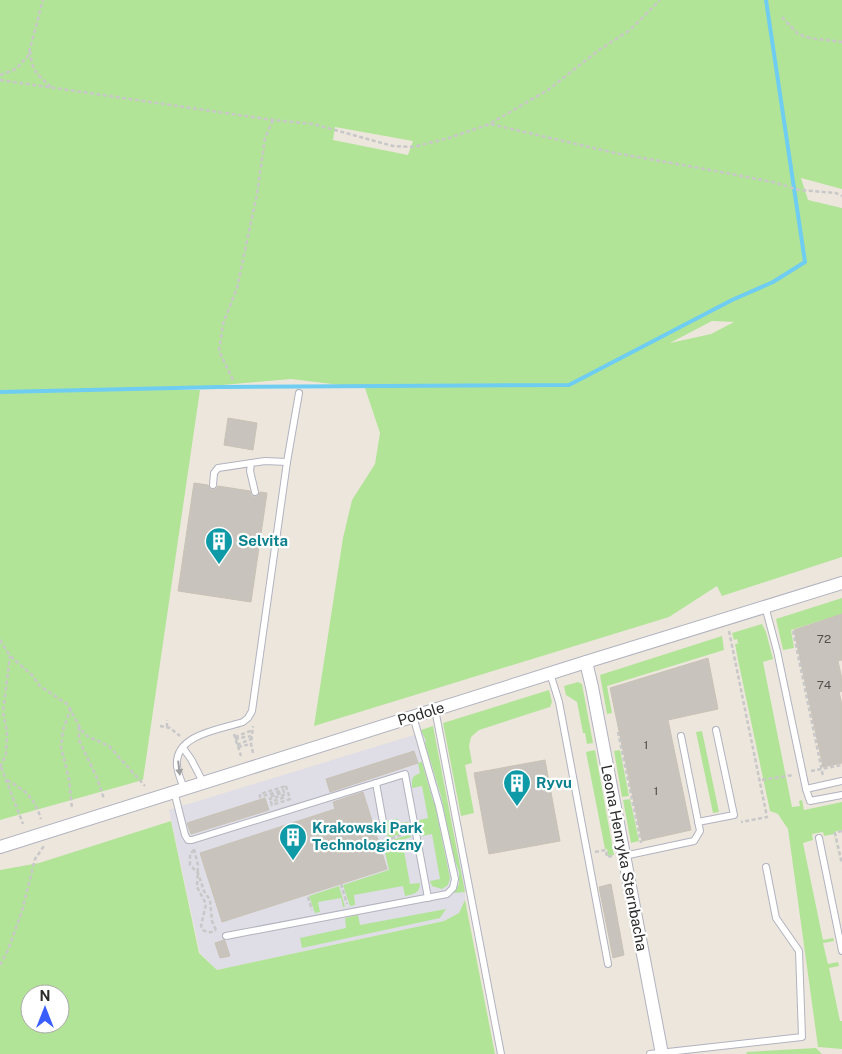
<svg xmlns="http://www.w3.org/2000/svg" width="842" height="1054" font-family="'Public Sans',sans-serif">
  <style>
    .industrial { fill: #dfdde5 }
    .green { fill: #b2e498; fill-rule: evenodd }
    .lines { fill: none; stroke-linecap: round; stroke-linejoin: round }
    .stream { stroke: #6ecdf1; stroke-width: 4 }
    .building { fill: #c8c3bc; stroke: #c8c2b6 }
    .lane-casing { stroke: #b1b3bf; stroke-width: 8 }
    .street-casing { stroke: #b1b3bf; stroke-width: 14 }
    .path { stroke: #c8c8c8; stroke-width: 2.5; stroke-dasharray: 4 2.5; stroke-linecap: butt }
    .lane { stroke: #fff; stroke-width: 6 }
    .street { stroke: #fff; stroke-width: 12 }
    .oneway { fill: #a0a0a0 }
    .labels { text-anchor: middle; stroke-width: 4.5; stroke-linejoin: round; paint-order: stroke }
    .number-label { font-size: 12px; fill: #52514f }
    .culture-label { font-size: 15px; font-weight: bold; fill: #0d838f; stroke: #fff; text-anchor: start }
    .street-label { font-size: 15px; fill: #2b2b2b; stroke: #fff }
  </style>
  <rect width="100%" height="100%" fill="#ede6dd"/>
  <path class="industrial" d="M427,731l29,117 9,32v20l-6,13 -15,8 -227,49 -17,-17 -31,-143z"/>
  <g class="green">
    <path d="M0,0h842v189l-41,-11 7,22 34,8v349l-120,39 -5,-10 -48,31 -355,109 29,-188 9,-38 23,-36 5,-31 -15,-45 -74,-9 -124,11h33l-57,390 -143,40zM335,127l78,14 -5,14 -75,-15zM712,321l22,1 -23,12 -41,9z"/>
    <path d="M842,598v16l-51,16 3,18 -11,2 -7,-31z"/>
    <path d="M762,624l4,8 7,27 -10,3 29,145 8,-1 -1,-5 3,-1 2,10 38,-8v28l-8,2 8,41 -8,-39 -10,2 -1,-4 -11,2 1,6 -10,3 20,97 10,-2 1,3 -11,2 5,21 10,-2 1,4 -10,2 11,53h2v28l-24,-2 -30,-218 -10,-15 -8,-3 -32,-151 -3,-16 5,-1h-2l-1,-4 -3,1 -2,-7z"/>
    <path d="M722,636l2,14 -117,36 5,27 -5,1 -7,-39z"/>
    <path d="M578,682l4,2 11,59 -6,1 -2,-11h-2l-6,-31 -11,-7 -2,-9z"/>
    <path d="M549,690l3,12 -2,5 -71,23 -8,7 -2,9 3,17 -7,2 9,48 -13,3 -18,-93z"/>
    <path d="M433,726l32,166 -11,1 5,-9v-12l-6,-17 -12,-59 -16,-53 1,-2 -5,-11z"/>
    <path d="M702,731l17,81 -6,1 -17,-81z"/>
    <path d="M595,750l19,105 -6,1 -1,-7h-2l-19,-97z"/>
    <path d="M620,750l9,46 -7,1 -8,-46z"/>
    <path d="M422,762l11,39h1l16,77 -2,7 -6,4 -10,-3 -2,-5 10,-2 -8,-45 -10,2 -3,-16 9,-2 -6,-32 -10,2v-8l2,-4 6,-3 -2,-10z"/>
    <path d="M630,799l9,42 -8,2 -8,-43z"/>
    <path d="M398,819l1,4 10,-1 1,9 -22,7 -3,-17z"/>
    <path d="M171,821l28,132 18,17 227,-49 15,-8 6,-13 30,154h-495v-184l39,-7zM30,994h30v30h-30z"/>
    <path d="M411,834v3l-9,3 8,44 10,-1c0,10 -6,11 -15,13l-2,-10 -49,9 1,10 -5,1 -7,-21 46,-15 -6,-27z"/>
    <path d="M339,886l6,21h-2l-2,-9 -23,4 2,10 -5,1 -6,-17z"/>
    <path d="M446,909l-6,9 -138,30 -2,-10 46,-10 -1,-10 13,-3 2,10z"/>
    <path d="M816,1048l6,6h-75l-1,-2z"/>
  </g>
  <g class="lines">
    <path class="stream" d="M0,392l219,-5 350,-2 163,-85 41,-18 32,-20 -39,-262"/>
  </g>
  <g class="building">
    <path d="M228,418l29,5 -4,27 -29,-5z"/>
    <path d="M194,483l14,2 1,3 3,2 4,-1 2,-3 32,5 1,4 3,2 4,-1 2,-4 7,1 -16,109 -73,-11z"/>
    <path d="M842,614v46l-4,1 4,18v12l-3,1 3,12v59l-19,4 -29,-137z"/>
    <path d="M708,658l10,51 -50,11 23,110 -49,11 -32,-153z"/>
    <path d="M414,751l4,12 -88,29 -4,-13z"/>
    <path d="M545,760l15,81 -71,13 -15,-81z"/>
    <path d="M363,792l24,77 -165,53 -22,-69 135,-44 -2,-7z"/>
    <path d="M265,798l4,12 -78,24 -4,-11z"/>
    <path d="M611,884l13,71 -11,3 -14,-71z"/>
    <path d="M224,940l1,1 5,15 -10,2 -5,-15z"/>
  </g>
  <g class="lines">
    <g class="lane-casing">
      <g id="lane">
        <path d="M251,463l-1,8 5,21"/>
        <path d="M213,485l1,-12 4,-5 47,-7 22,1"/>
        <path d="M765,606l12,45 29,138 36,-8"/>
        <path d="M550,673l9,29 49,262"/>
        <path d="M435,709l66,345"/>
        <path d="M183,748l8,11 12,23"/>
        <path d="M376,783l7,39"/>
        <path d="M184,788c-3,-7 -6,-15 -7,-22 -3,-32 45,-37 66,-44l5,-4 4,-7 35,-249 12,-69"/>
        <path d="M806,789l4,12 32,-6"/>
        <path d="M174,791l11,44 3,5h4l213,-66 23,124"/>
        <path d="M698,822l36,-7 -18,-85"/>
        <path d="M819,838l23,113"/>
        <path d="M624,856l70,-15 6,-10 -19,-95"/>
        <path d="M226,936l221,-42 6,-6 2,-9 -16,-73 -26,-90"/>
        <path d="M650,1054l152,-17 -3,-86 -23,-33 -10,-51"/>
      </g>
    </g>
    <g class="street-casing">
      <g id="street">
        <path d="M586,662l6,25 70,367"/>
        <path d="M0,847l586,-185 256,-79"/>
      </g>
    </g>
    <g class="path">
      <path d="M782,17l16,17 12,4 32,4"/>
      <path d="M30,51c2,20 7,23 21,36"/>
      <path d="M0,75l16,-6 12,-13 15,-56"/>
      <path d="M0,80l273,40 40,4 80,22 20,1 36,-9 41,-14 125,29 90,16 68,13 26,8 37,3 6,3"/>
      <path d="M491,123l57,-33 51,-40 31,-20 30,-30"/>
      <path d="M233,380l-14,-29 4,-27 14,-36 20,-94 8,-56 8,-18"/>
      <path d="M729,631l38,186 -26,5"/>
      <path d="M793,631l30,145"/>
      <path d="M0,640l10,16 22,19 8,11 27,18 15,27 5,5 22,10 36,40"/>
      <path d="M71,708l-8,22 -2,17 8,32 3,30"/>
      <path d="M160,726l10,2 10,8"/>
      <path d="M79,727v13l18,38 7,21"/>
      <path d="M167,727v-7"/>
      <path d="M618,732l23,111"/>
      <path d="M234,734l7,22"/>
      <path d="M235,737l18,-7"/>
      <path d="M235,739l16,-3"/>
      <path d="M237,745l14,-6"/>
      <path d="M238,747l13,-3"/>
      <path d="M253,753l-2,-9 2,-18"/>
      <path d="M0,767l6,-13 1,-22 -4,-20 7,-56"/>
      <path d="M1,767l22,57"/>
      <path d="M811,771l31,-6"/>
      <path d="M7,780c19,11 27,17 34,39"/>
      <path d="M762,780l31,-5"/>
      <path d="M286,786l4,13 -18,6 -1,-3 14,-5 -1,-2 -14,4 -1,-2 15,-5 -1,-2 -23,7v-3z"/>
      <path d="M385,830l2,10"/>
      <path d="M842,831l-7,2 7,31"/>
      <path d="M379,843l28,-10"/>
      <path d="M194,849l4,16 -1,22 9,17 -5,22 2,4c5,3 8,3 13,0"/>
      <path d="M194,850l-4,4v11l8,8 6,18 6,9 2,21 4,9"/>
      <path d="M595,852l11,-2 1,7 6,-1"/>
      <path d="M341,884l6,20"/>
      <path d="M308,897l4,13"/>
      <path d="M0,965l8,-15 14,-39 13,-52 9,-13"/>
    </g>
    <use href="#lane" class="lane"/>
    <use href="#street" class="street"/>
  </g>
  <defs><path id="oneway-solid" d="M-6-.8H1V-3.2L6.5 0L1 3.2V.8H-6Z" transform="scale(1.25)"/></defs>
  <use class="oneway" href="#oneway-solid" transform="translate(179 768) rotate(83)"/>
  <defs>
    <g id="building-pin" transform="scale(1.4375)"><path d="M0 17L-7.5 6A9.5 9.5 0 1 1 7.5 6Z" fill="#0f9aa8" stroke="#fff"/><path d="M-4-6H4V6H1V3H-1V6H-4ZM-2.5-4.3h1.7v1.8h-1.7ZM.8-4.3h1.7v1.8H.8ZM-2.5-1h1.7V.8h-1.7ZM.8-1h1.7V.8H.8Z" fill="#fff"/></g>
  </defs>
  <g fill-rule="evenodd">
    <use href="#building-pin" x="219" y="541"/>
    <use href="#building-pin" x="517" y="783"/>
    <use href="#building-pin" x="293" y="837"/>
  </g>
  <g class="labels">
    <g class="number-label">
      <text x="824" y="643">72</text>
      <text x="824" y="689">74</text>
      <text x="646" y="749">1</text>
      <text x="656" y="795">1</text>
    </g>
    <g class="culture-label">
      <text x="238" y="546">Selvita</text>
      <text x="536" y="788">Ryvu</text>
      <text x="312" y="833">Krakowski Park<tspan x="312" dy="17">Technologiczny</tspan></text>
    </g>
    <g class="street-label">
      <text transform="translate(421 714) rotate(-17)" y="5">Podole</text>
      <text transform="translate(624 858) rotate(79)" y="5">Leona Henryka Sternbacha</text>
    </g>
  </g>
  <g transform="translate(45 1009)"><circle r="24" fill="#ffffff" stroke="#aaaaaa"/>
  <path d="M0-4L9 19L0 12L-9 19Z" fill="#3a5dfd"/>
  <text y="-8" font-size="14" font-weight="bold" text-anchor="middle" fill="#2b2b2b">N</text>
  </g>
</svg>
